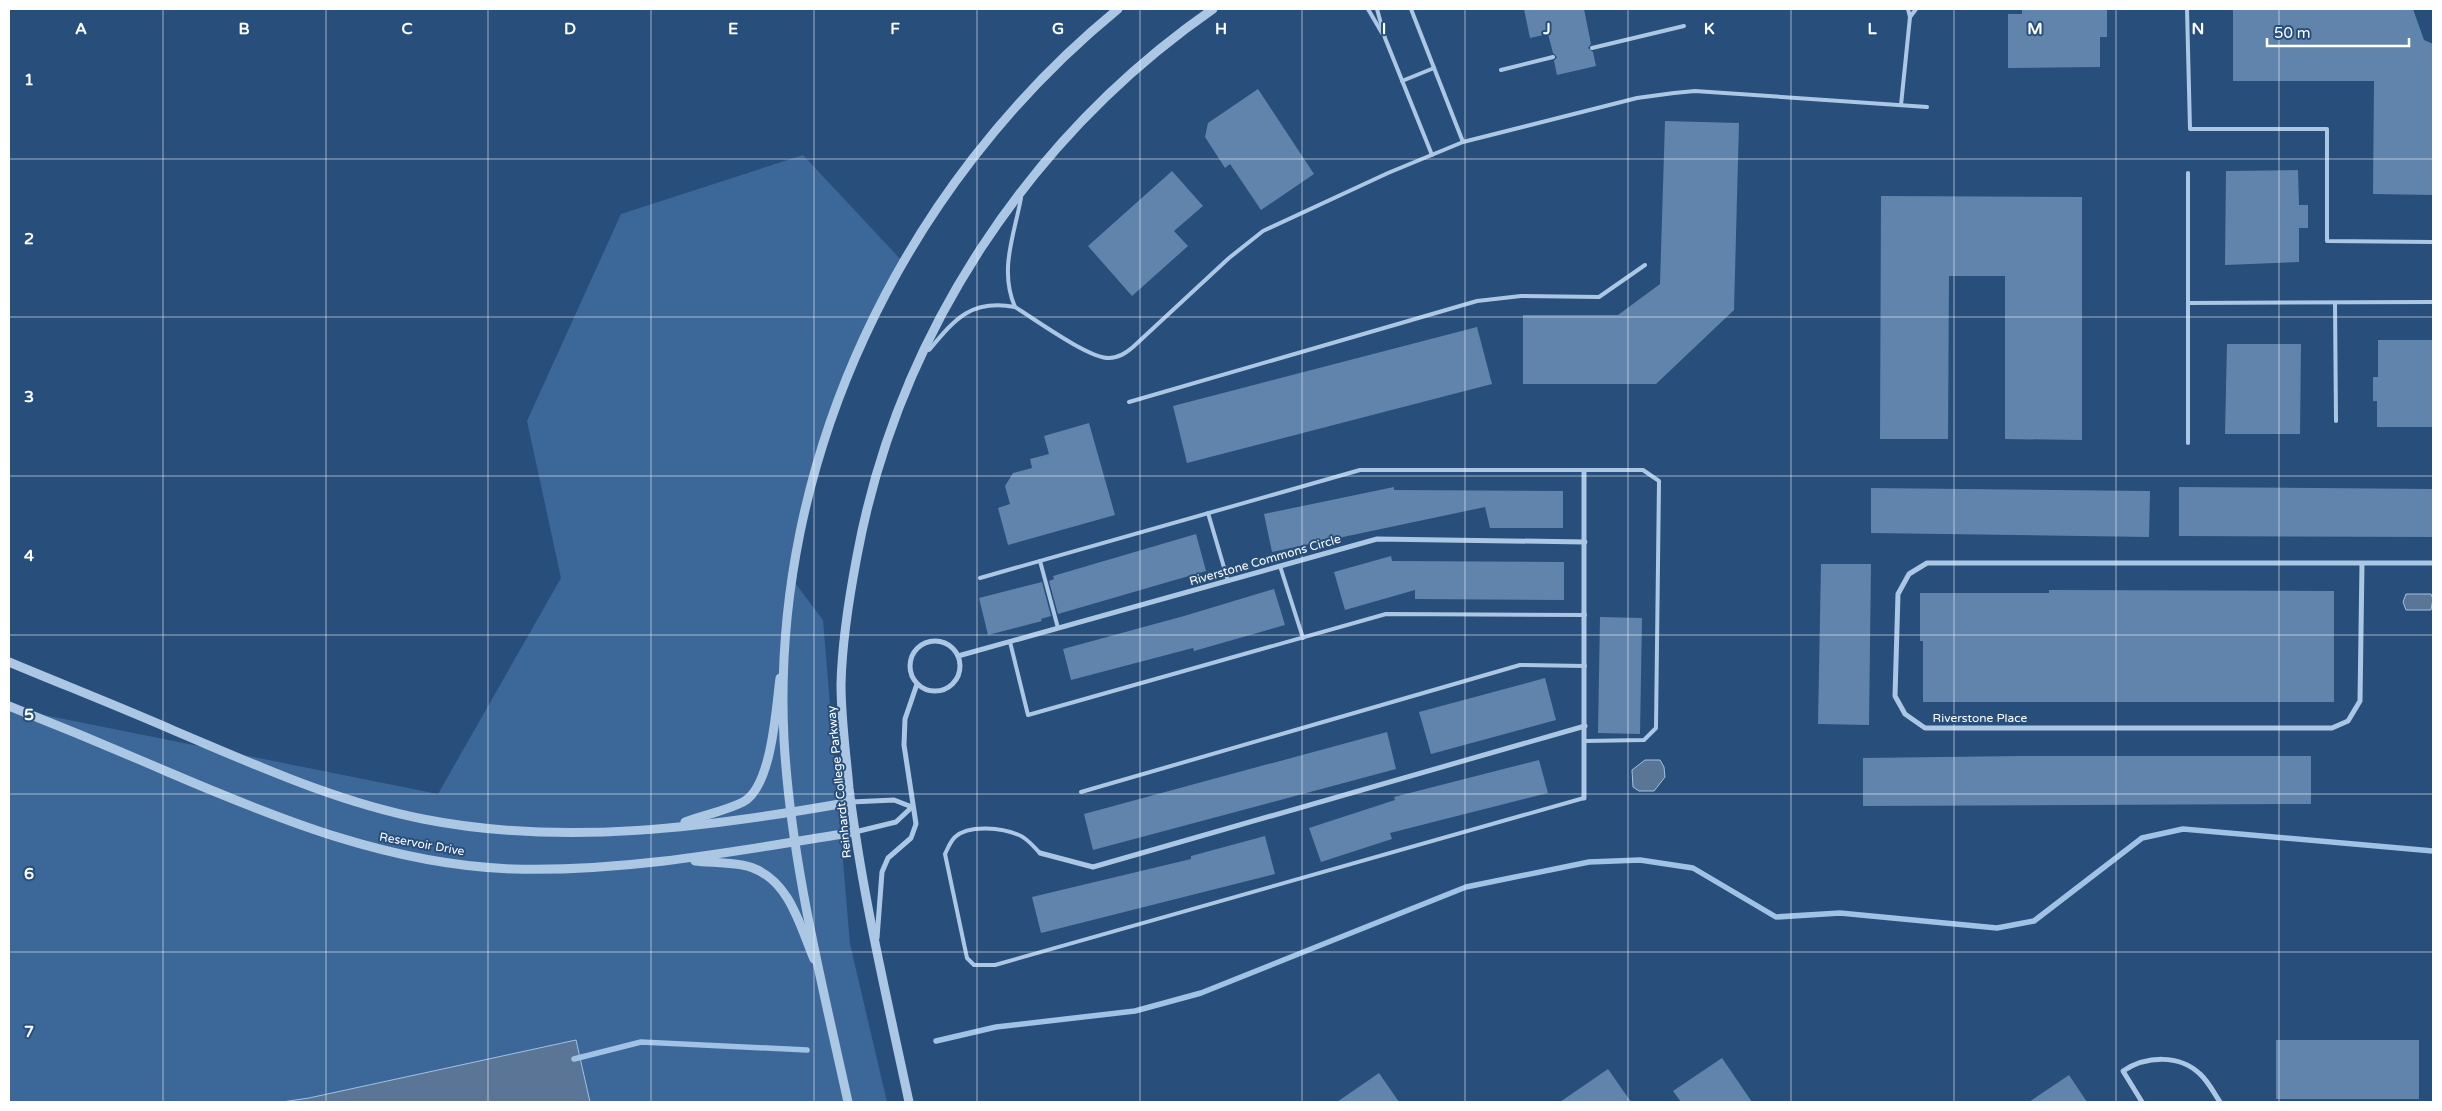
<svg xmlns="http://www.w3.org/2000/svg" width="2442" height="1111" font-family="'Varela Round',sans-serif">
  <style>
    .green { fill: #3b6898 }
    .water { fill: #5b7596; stroke: #a0c2e4 }
    .lines { fill: none; stroke-linecap: round; stroke-linejoin: round }
    .stream { stroke: #a0c2e4; stroke-width: 5.5 }
    .building { fill: #6084ac }
    .service { stroke: #acc7e3; stroke-width: 4 }
    .minor { stroke: #acc7e3; stroke-width: 5 }
    .tertiary { stroke: #acc7e3; stroke-width: 9 }
    .grid { fill: none; stroke: #fff; stroke-width: 1; stroke-opacity: 0.55 }
    .labels { text-anchor: middle; stroke-width: 4; stroke-linejoin: round; paint-order: stroke }
    .street-label { font-size: 12px; fill: #fff; stroke: #284e7b }
    .grid-label { font-size: 16px; text-anchor: middle; font-weight: bold; fill: #fff; stroke: #284e7b; stroke-width: 4; stroke-linejoin: round; paint-order: stroke }
  </style>
  <rect width="100%" height="100%" fill="#284e7b"/>
  <path class="green" d="M803,155l101,108 -80,170 -32,146 31,41 27,324 37,158h-878v-394l429,86 123,-216 -34,-157 94,-207z"/>
  <g class="water">
    <path d="M2406,594h25l2,5 -2,11h-25l-3,-8z"/>
    <path d="M1645,760h15l4,7 1,10 -11,14h-15l-6,-4 -1,-17z"/>
    <path d="M576,1040l14,62h-308l27,-4z"/>
  </g>
  <g class="lines">
    <g class="stream">
      <path d="M936,1041l60,-14 139,-16 66,-18 265,-106 123,-25 51,-2 53,8 83,49 64,-4 157,15 37,-7 108,-83 41,-9 250,22"/>
      <path d="M574,1059l67,-17 166,8"/>
    </g>
  </g>
  <g class="building">
    <path d="M1524,9h60l7,35 -3,4 5,4 3,14 -39,9 -3,-14 3,-4 -4,-4 -5,-19 -18,4z"/>
    <path d="M2022,9h85v28h-7v30l-92,1v-54h14z"/>
    <path d="M2233,9h180l11,31 9,4v151l-60,-1 1,-113h-141z"/>
    <path d="M1258,89l56,85 -53,36 -31,-46 -5,4 -20,-31 3,-14z"/>
    <path d="M1665,121l74,2 -5,187 -78,74h-133v-69h95l42,-31z"/>
    <path d="M2298,170l1,35h9v23h-9v34l-74,3 1,-94z"/>
    <path d="M1172,171l31,35 -29,25 14,15 -56,50 -44,-50z"/>
    <path d="M1881,196l201,1v243l-77,-1v-163h-56l-1,163h-68z"/>
    <path d="M1477,327l15,57 -305,79 -14,-57z"/>
    <path d="M2378,340h55v87h-56v-26h-4v-24h5z"/>
    <path d="M2227,344h74l-1,90h-75z"/>
    <path d="M1089,423l26,92 -107,30 -10,-37 12,-4 -5,-18 8,-13 19,-5 -2,-9 19,-5 -5,-18z"/>
    <path d="M1394,487v3l169,1v37h-73l-5,-21 -213,45 -8,-38z"/>
    <path d="M2179,487l254,2v48l-254,-1z"/>
    <path d="M1871,488l279,3 -1,46 -278,-4z"/>
    <path d="M1196,534l10,37 -148,43 -9,-33 5,-2 -1,-3z"/>
    <path d="M1391,556l1,5 172,1v38l-149,-1v-9l-70,20 -11,-38z"/>
    <path d="M1821,564h50l-2,161 -51,-1z"/>
    <path d="M1042,582l9,34 -10,3 1,2 -54,14 -9,-37z"/>
    <path d="M1274,589l11,36 -91,26 -1,-3 -122,32 -8,-31 121,-33z"/>
    <path d="M2049,590l285,1v111h-411v-61h-3v-48h129z"/>
    <path d="M1600,617l42,1 -2,116 -42,-1z"/>
    <path d="M1545,678l11,42 -125,34 -12,-42z"/>
    <path d="M1387,732l9,37 -303,81 -9,-36z"/>
    <path d="M2020,756h291v48l-448,2v-48z"/>
    <path d="M1539,760l9,33 -158,40 2,6 -71,23 -12,-34 86,-28 -1,-3z"/>
    <path d="M1265,836l10,38 -234,59 -9,-36 159,-38v-3z"/>
    <rect x="2276" y="1040" width="143" height="59"/>
    <path d="M1722,1058l30,44h-71l-8,-11z"/>
    <path d="M1608,1069l23,33h-71z"/>
    <path d="M1379,1073l20,29h-62z"/>
    <path d="M2069,1075l18,27h-58z"/>
  </g>
  <g class="lines">
    <g class="service">
      <path d="M1368,9l14,24"/>
      <path d="M1377,9l8,29 47,117"/>
      <path d="M1411,9l52,133"/>
      <path d="M2187,9l3,120h137v112l106,1"/>
      <path d="M1910,17l6,-8"/>
      <path d="M1592,48l92,-22"/>
      <path d="M1501,70l52,-13"/>
      <path d="M1402,81l32,-13"/>
      <path d="M1901,105l9,-88 -2,-8"/>
      <path d="M2188,173v270"/>
      <path d="M2188,303l245,-1"/>
      <path d="M2335,303l1,118"/>
      <path d="M1015,307c-16,-37 -1,-71 6,-109"/>
      <path d="M929,350c26,-31 42,-51 86,-43 21,13 73,51 94,51 10,0 17,-5 24,-11l96,-89 34,-27 125,-58 75,-31 174,-44 37,-5 21,-2 232,16"/>
      <path d="M1129,402l348,-101 44,-5 78,1 46,-32"/>
      <path d="M1208,513l20,68"/>
      <path d="M1040,561l18,67"/>
      <path d="M1280,566l23,72"/>
      <path d="M980,578l380,-108h283l16,11 -3,247 -12,12 -59,1"/>
      <path d="M1010,642l18,73 358,-101 199,1"/>
      <path d="M1081,792l439,-127 65,1"/>
      <path d="M1040,853c-6,-6 -13,-15 -21,-18 -16,-7 -50,-11 -64,2 -5,5 -7,11 -10,17l22,104 7,7h21l589,-167"/>
    </g>
    <g class="minor">
      <path d="M1584,471v327"/>
      <path d="M2362,563l-2,138 -12,20 -16,7h-407l-20,-14 -10,-18 3,-102 11,-20 18,-11h506"/>
      <circle cx="935" cy="666" r="25"/>
      <path d="M958,656l419,-117 208,3"/>
      <path d="M851,802l43,-2 18,7 -16,15 -41,10"/>
      <path d="M1040,853l53,14 492,-141"/>
      <path d="M877,938l5,-66 6,-14 23,-20 5,-14 -12,-79 1,-26 12,-35"/>
      <path d="M2142,1102l-19,-31c23,-15 56,-17 77,3 8,7 14,19 20,28"/>
    </g>
    <g class="tertiary">
      <path d="M9,662c55,23 111,45 166,69 81,34 161,71 248,88 141,28 288,8 428,-17"/>
      <path d="M9,706c53,21 106,43 159,66 110,47 223,93 345,97 115,3 229,-19 342,-37"/>
      <path d="M685,822c19,-7 40,-11 58,-20 29,-15 33,-94 37,-124"/>
      <path d="M695,861c16,2 43,1 58,7 37,14 47,58 61,91"/>
      <path d="M848,1102c-26,-119 -57,-240 -64,-362 -14,-280 119,-555 334,-731"/>
      <path d="M909,1102c-22,-104 -47,-208 -60,-314 -3,-34 -8,-69 -8,-104 1,-43 8,-86 16,-128 41,-221 172,-419 356,-547"/>
    </g>
  </g>
  <path class="grid" d="M163,9v1093M326,9v1093M488,9v1093M651,9v1093M814,9v1093M977,9v1093M1140,9v1093M1302,9v1093M1465,9v1093M1628,9v1093M1791,9v1093M1954,9v1093M2116,9v1093M2279,9v1093M9,159h2424M9,317h2424M9,476h2424M9,635h2424M9,794h2424M9,952h2424"/>
  <g class="labels">
    <g class="street-label">
      <text transform="translate(1265 560) rotate(-16)" y="4">Riverstone Commons Circle</text>
      <text x="1980" y="722">Riverstone Place</text>
      <text transform="translate(839 782) rotate(-96)" y="4">Reinhardt College Parkway</text>
      <text transform="translate(422 844) rotate(10)" y="4">Reservoir Drive</text>
    </g>
  </g>
  <g class="grid-label">
    <text x="81" y="34">A</text>
    <text x="244" y="34">B</text>
    <text x="407" y="34">C</text>
    <text x="570" y="34">D</text>
    <text x="733" y="34">E</text>
    <text x="895" y="34">F</text>
    <text x="1058" y="34">G</text>
    <text x="1221" y="34">H</text>
    <text x="1384" y="34">I</text>
    <text x="1547" y="34">J</text>
    <text x="1709" y="34">K</text>
    <text x="1872" y="34">L</text>
    <text x="2035" y="34">M</text>
    <text x="2198" y="34">N</text>
    <text x="29" y="85">1</text>
    <text x="29" y="244">2</text>
    <text x="29" y="402">3</text>
    <text x="29" y="561">4</text>
    <text x="29" y="720">5</text>
    <text x="29" y="879">6</text>
    <text x="29" y="1037">7</text>
  </g>
  <rect width="2442" height="1111" fill="none" stroke="#ffffff" stroke-width="20"/>
  <path d="M2267 38v8h142v-8" fill="none" stroke="#ffffff" stroke-width="2.5"/>
  <text x="2274" y="38" font-size="15" fill="#ffffff" stroke="#284e7b" stroke-width="4" paint-order="stroke">50 m</text>
</svg>
